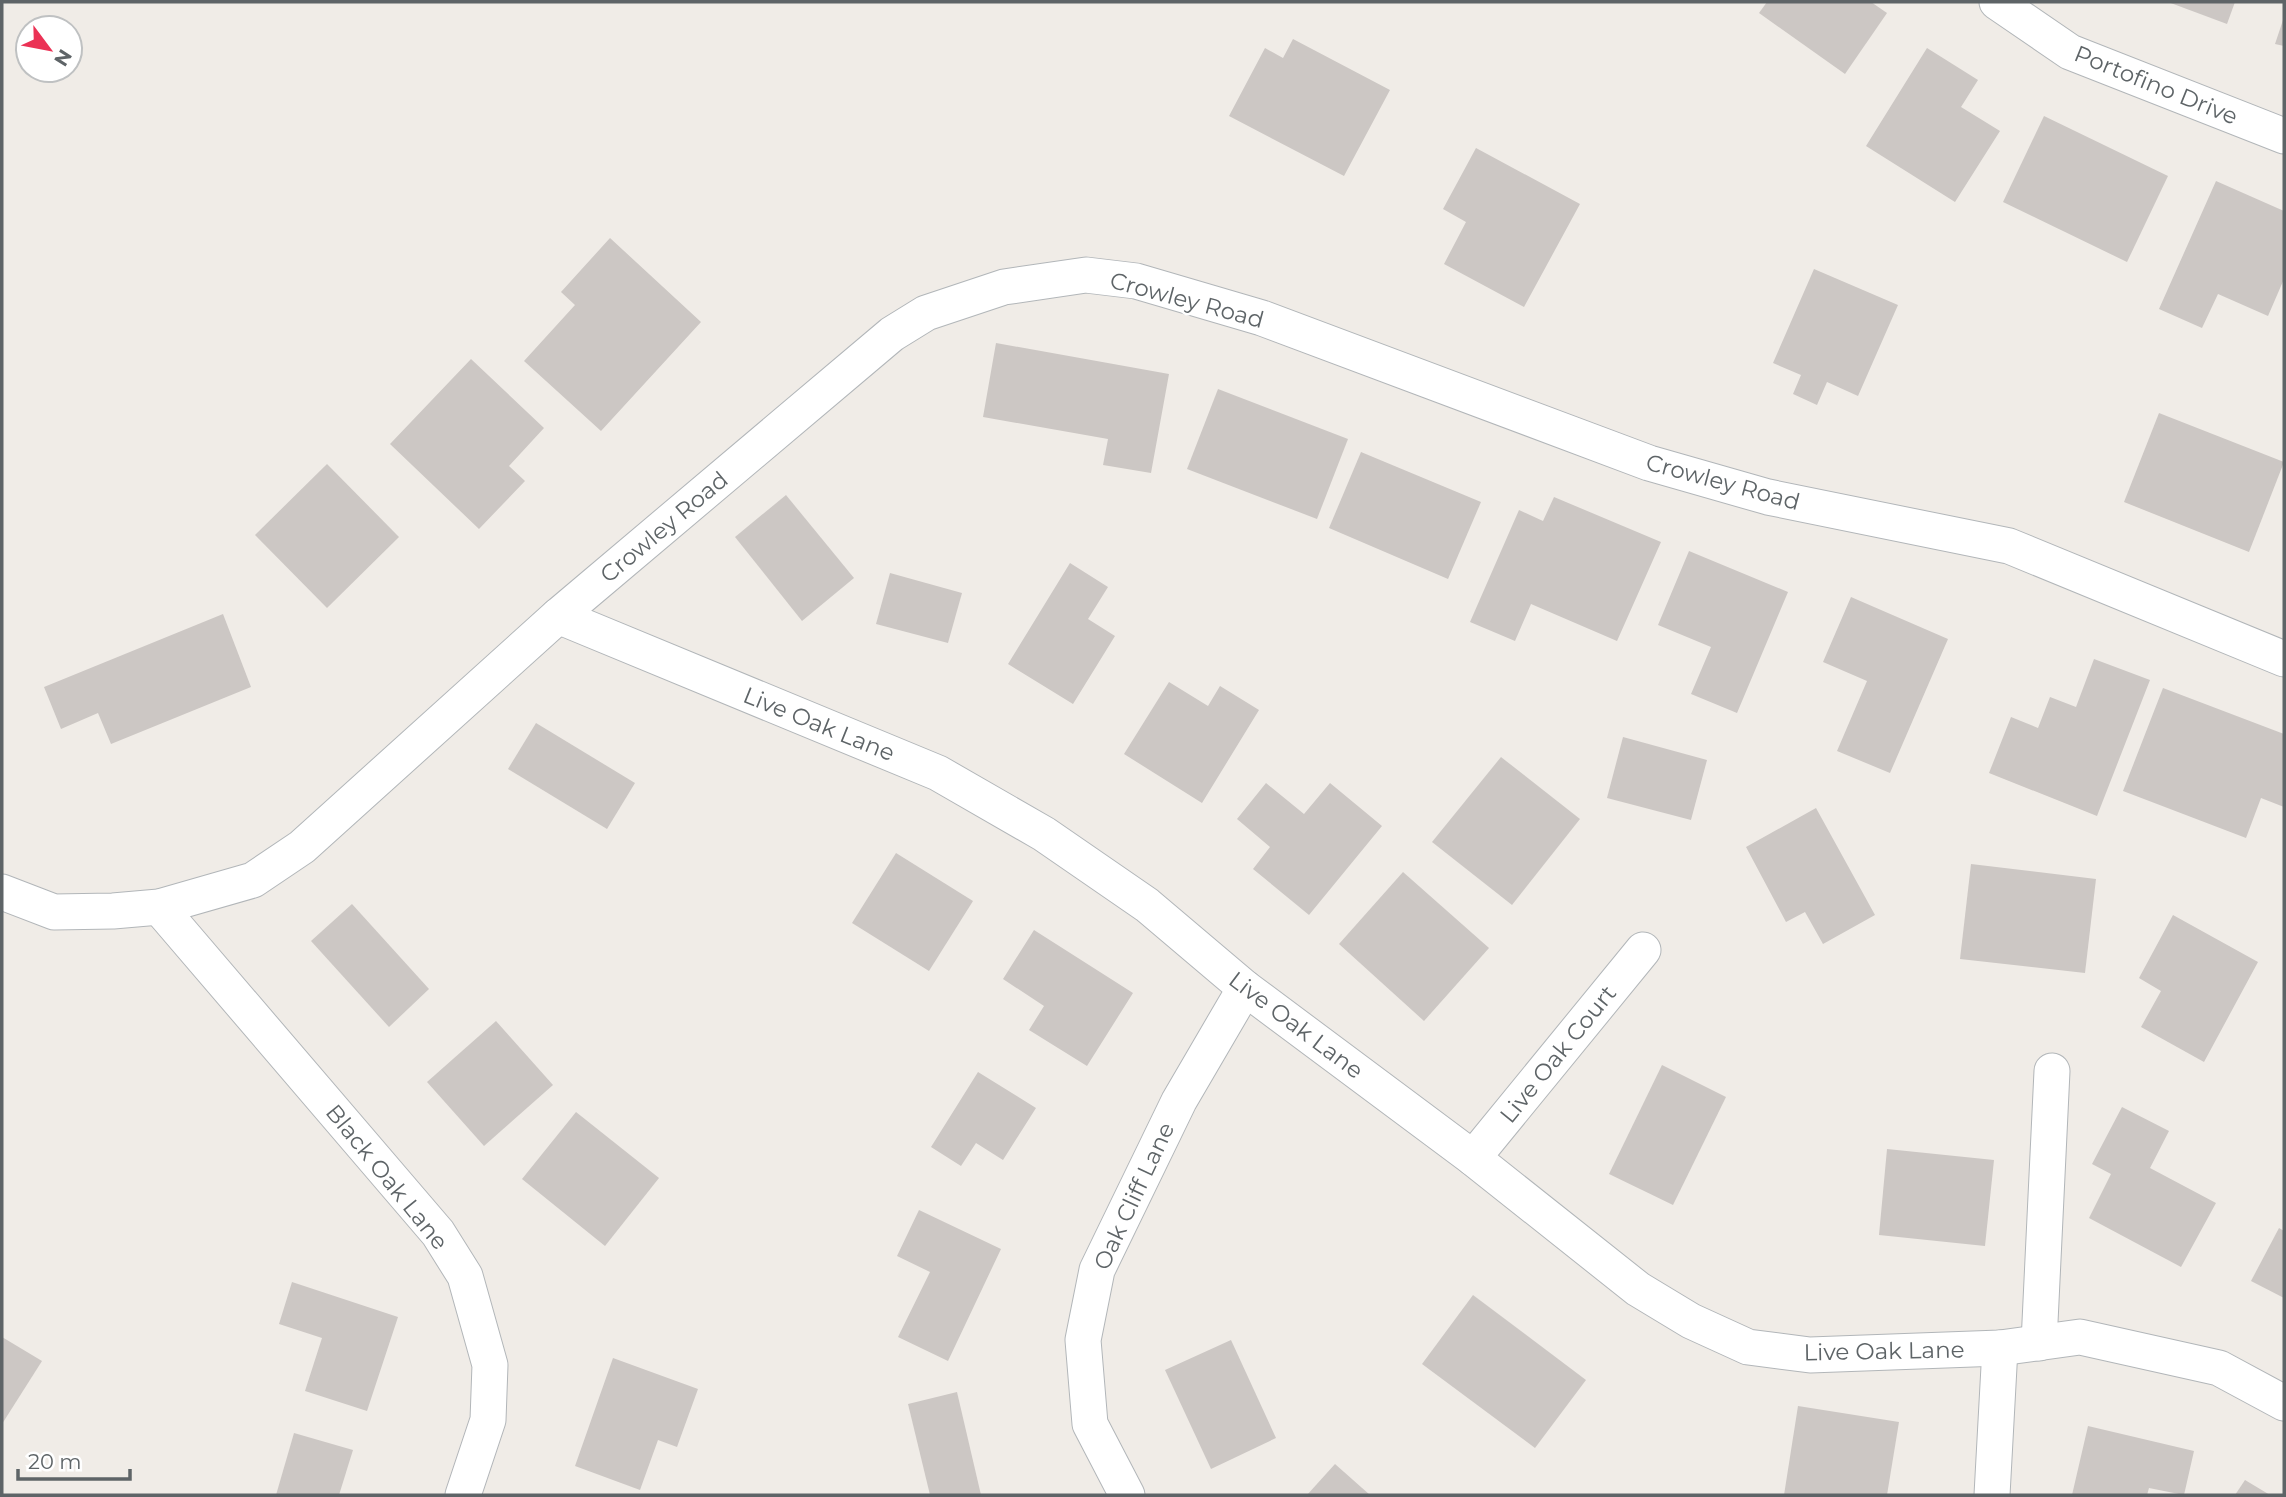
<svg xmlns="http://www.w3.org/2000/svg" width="2286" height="1497" font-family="Montserrat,sans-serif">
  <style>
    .building { fill: #ccc7c4 }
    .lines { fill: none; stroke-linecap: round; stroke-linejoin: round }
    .minor-casing { stroke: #b2b6b9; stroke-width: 37 }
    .minor { stroke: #fff; stroke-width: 35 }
    .labels { text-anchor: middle; stroke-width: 5; stroke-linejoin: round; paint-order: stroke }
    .street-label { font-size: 23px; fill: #5e6467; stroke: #fff }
  </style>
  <rect width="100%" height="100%" fill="#f0ece7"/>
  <g class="building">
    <path d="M1767,2h104l16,11 -42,61 -86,-61z"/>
    <path d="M2168,2h67l-8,22z"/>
    <path d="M2284,17v29l-9,-2z"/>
    <path d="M1293,39l97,51 -46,86 -115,-60 36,-68 18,10z"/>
    <path d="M1927,48l51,32 -17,27 39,24 -45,71 -89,-56z"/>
    <path d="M2044,116l124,60 -41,86 -124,-60z"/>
    <path d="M1476,148l104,56 -56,103 -80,-43 22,-42 -23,-13z"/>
    <path d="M2216,181l68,30v68l-16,37 -50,-22 -16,34 -43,-19z"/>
    <path d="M610,238l91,84 -100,109 -77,-70 51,-56 -14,-13z"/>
    <path d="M1814,269l84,36 -40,91 -31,-14 -10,23 -24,-11 8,-19 -28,-12z"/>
    <path d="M996,343l173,31 -18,99 -48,-8 5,-26 -125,-22z"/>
    <path d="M471,359l73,69 -35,38 16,15 -46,48 -89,-85z"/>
    <path d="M1218,389l130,50 -31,80 -130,-50z"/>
    <path d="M2159,413l125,49 -35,90 -125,-50z"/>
    <path d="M1361,452l120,50 -33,77 -119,-51z"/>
    <path d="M327,464l72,73 -72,71 -72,-73z"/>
    <path d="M786,495l68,83 -52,43 -67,-84z"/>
    <path d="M1554,497l107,45 -44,99 -86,-37 -16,37 -45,-19 49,-112 24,11z"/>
    <path d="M1689,551l99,41 -51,121 -46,-19 20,-47 -53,-22z"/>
    <path d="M1070,563l38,24 -20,32 27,17 -42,68 -65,-40z"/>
    <path d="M890,573l72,20 -14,50 -72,-19z"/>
    <path d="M1851,597l97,42 -58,134 -53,-22 30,-70 -44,-19z"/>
    <path d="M223,614l28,73 -140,57 -13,-31 -37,16 -17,-42z"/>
    <path d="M2094,659l56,21 -53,136 -108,-43 22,-56 27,11 12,-31 26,10z"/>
    <path d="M1169,682l39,24 12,-20 39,24 -57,93 -78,-49z"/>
    <path d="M2163,688l121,46v73l-23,-9 -15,40 -123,-47z"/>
    <path d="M536,723l99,60 -28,46 -99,-60z"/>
    <path d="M1623,737l84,23 -16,60 -84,-22z"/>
    <path d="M1501,757l79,62 -68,86 -80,-63z"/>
    <path d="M1266,783l38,31 26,-31 52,43 -73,89 -56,-46 17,-22 -33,-28z"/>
    <path d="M1816,808l59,107 -52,29 -18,-32 -19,10 -40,-75z"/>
    <path d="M896,853l77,48 -44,70 -77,-48z"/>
    <path d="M1971,864l125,15 -11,94 -125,-14z"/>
    <path d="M1403,872l86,76 -65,73 -85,-77z"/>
    <path d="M352,904l77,85 -40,38 -78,-86z"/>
    <path d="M2173,915l85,47 -54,100 -63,-35 20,-36 -22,-13z"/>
    <path d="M1034,930l99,63 -46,73 -58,-36 15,-24 -41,-27z"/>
    <path d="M496,1021l57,64 -69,61 -57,-64z"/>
    <path d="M1662,1065l64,32 -53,108 -64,-31z"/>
    <path d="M978,1072l58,36 -33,52 -27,-17 -15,23 -30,-19z"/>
    <path d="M2122,1107l47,24 -19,37 66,35 -35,64 -92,-49 22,-44 -19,-10z"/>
    <path d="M576,1112l83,66 -54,68 -83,-67z"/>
    <path d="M1887,1149l107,11 -9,86 -106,-11z"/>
    <path d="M919,1210l82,39 -53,112 -50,-24 32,-65 -33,-16z"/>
    <path d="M2279,1228l5,3v67l-33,-17z"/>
    <path d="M292,1282l106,35 -31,94 -62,-20 17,-53 -43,-14z"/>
    <path d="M1473,1295l113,85 -51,68 -113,-84z"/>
    <path d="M2,1337l40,24 -40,63z"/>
    <path d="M1231,1340l45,98 -65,31 -46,-99z"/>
    <path d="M613,1358l85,31 -21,58 -19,-7 -18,50 -65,-24z"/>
    <path d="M957,1392l24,103h-51l-22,-91z"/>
    <path d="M1798,1406l101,16 -12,73h-103z"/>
    <path d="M2088,1426l106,25 -10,44 -35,-7 -2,7h-75z"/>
    <path d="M294,1433l59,17 -14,45h-63z"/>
    <path d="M1335,1464l35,31h-63z"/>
    <path d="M2245,1480l25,15h-35z"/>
  </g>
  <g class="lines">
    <g class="minor-casing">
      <g id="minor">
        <path d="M1997,2l73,50 214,84"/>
        <path d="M558,616l380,157 106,61 103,71 98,83 228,170 165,131 53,32 57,26 62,8 190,-7 80,-11 139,31 65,35"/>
        <path d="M2,892l52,20 59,-1 46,-4 94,-27 49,-33 256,-231 334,-282 34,-21 78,-26 82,-12 50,6 126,37 387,145 119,34 241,49 275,113"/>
        <path d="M159,907l279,326 27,43 25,89 -2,55 -25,75"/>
        <path d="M1473,1158l170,-208"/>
        <path d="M2039,1343l13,-272"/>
        <path d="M1127,1495l-37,-71 -7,-84 14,-70 82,-169 66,-113"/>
        <path d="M1992,1495l8,-147"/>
      </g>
    </g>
    <use href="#minor" class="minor"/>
  </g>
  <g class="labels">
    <g class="street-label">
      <text transform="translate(2156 85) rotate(22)" y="8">Portofino Drive</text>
      <text transform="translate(1187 300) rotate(15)" y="8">Crowley Road</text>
      <text transform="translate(1723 482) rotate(15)" y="8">Crowley Road</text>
      <text transform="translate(664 527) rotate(-40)" y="8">Crowley Road</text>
      <text transform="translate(819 724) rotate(22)" y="8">Live Oak Lane</text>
      <text transform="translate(1296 1025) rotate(37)" y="8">Live Oak Lane</text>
      <text transform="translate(1558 1054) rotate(-51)" y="8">Live Oak Court</text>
      <text transform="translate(387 1177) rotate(51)" y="8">Black Oak Lane</text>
      <text transform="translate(1134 1196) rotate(-65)" y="8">Oak Cliff Lane</text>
      <text transform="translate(1884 1351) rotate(-1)" y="8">Live Oak Lane</text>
    </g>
  </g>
  <rect width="2286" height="1497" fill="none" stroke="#5e6467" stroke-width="7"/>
  <g transform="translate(49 49) rotate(122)"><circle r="33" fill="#ffffff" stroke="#bfc1c2" stroke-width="2"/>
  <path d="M0-5L12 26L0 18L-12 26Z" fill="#eb3255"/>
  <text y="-10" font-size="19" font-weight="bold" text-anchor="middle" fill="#5e6467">N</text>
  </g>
  <path d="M18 1469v10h112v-10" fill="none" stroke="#5e6467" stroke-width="3.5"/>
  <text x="28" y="1469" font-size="21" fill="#5e6467" stroke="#ffffff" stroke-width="5" paint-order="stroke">20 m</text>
</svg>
